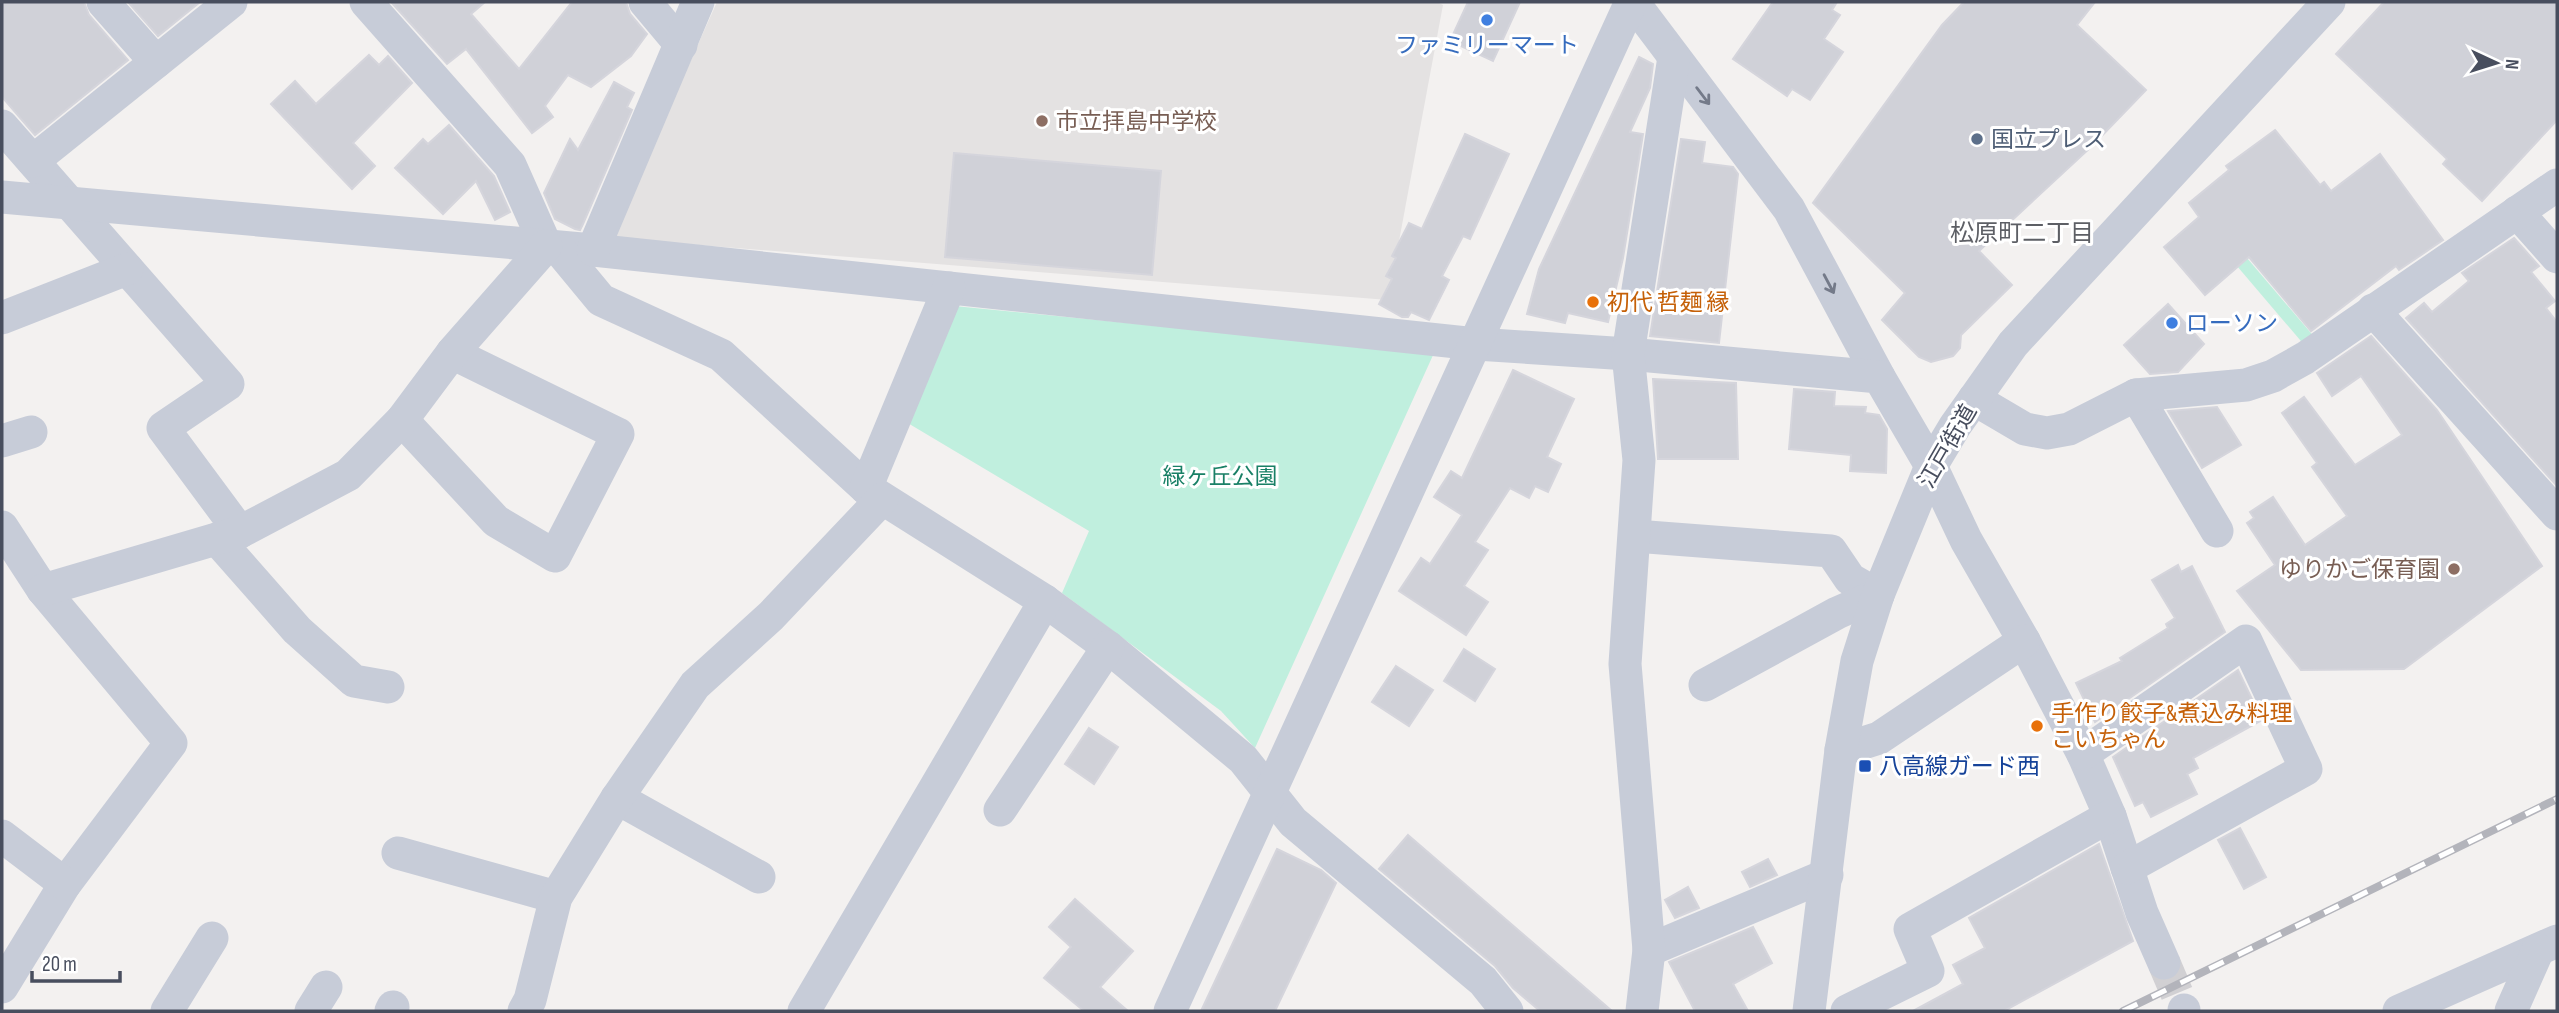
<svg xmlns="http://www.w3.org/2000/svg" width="2559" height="1013" font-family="'Sofia Sans Condensed','Noto Sans JP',sans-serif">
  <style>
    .education { fill: #e4e2e2 }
    .green { fill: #c0efde }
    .building { fill: #d0d1d8; stroke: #d5d5dc; stroke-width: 2 }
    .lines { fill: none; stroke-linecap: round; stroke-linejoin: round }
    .minor-tunnel { stroke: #d1d0d3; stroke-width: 33; stroke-dasharray: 33 17; stroke-linecap: butt }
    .minor { stroke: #c7ccd8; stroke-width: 33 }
    .rail-casing { stroke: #b3b4bb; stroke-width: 8 }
    .rail { stroke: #fff; stroke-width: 5; stroke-dasharray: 16; stroke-linecap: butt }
    .oneway { stroke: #747a89 }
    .shop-dot { fill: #3f7fe0; stroke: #fff; stroke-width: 2.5 }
    .education-dot { fill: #8d6e63; stroke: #fff; stroke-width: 2.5 }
    .service-dot { fill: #5c6f8a; stroke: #fff; stroke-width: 2.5 }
    .food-dot { fill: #e8710a; stroke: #fff; stroke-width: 2.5 }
    .transit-dot { fill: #1a4fb4; stroke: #fff; stroke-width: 2.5 }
    .labels { text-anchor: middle; stroke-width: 6; stroke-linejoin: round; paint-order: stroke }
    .shop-label { font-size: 23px; fill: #366cbe; stroke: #fff }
    .education-label { font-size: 23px; fill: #785e54; stroke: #fff; text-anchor: start }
    .service-label { font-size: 23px; fill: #4e5e75; stroke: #fff; text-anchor: start }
    .food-label { font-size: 23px; fill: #c56008; stroke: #fff; text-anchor: start }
    .street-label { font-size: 23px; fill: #484e5e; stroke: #fff }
    .park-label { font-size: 23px; fill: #198066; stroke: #fff }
    .transit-label { font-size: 23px; fill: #164399; stroke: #fff; text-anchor: start }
    .neighbourhood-label { font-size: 24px; fill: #5d5f65; stroke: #fff }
  </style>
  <rect width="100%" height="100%" fill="#f3f1f0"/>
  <path class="education" d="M717,2h720l6,3 -55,295 -777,-62z"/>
  <g class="green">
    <path d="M2241,251l75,88 -10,8 -75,-88z"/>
    <path d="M944,305l490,48 -179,395 -34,-37 -159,-118 27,-62 -188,-112z"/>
  </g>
  <g class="building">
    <path d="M2,2h82l5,13 39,45 -93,75 -33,-38z"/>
    <path d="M128,2h72l-42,34z"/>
    <path d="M391,2h94l-14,12 48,55 53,-67h54l4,12 17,20 -16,22 -40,31 -23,-12 -23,31 8,11 -21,16 -66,-84 -19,15z"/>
    <path d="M1468,2h52l-27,59 -43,-20z"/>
    <path d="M1773,2h64l-5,8 8,5 -16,24 19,13 -33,48 -18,-11 -5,7 -54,-37z"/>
    <path d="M1964,2h131l-18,23 69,65 -54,56 -113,105 33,34 -51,50 -1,13 -7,8 -22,6 -12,-5 -37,-37 23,-27 -92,-90 129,-178z"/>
    <path d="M2384,2h173v118l-75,81 -39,-37 4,-5 -111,-105z"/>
    <path d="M369,55l10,10 9,-9 24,27 -59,60 22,23 -23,23 -81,-85 24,-23 21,23z"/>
    <path d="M1639,57l14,7 -3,24 -20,44 13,2 -20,124 -15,64 -40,-9 -3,10 -38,-9 12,-45z"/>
    <path d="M614,82l20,11 -7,14 5,3 -49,114 -3,6 -5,-1 -20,-10 -11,-26 26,-54 8,11z"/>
    <path d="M449,125l45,51 16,36 -15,8 -19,-39 -33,33 -48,-46 28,-29 5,5z"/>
    <path d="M2275,130l45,55 4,-3 7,9 49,-37 63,86 -44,30 -3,-4 -85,65 -62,-74 -44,38 -41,-48 35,-30 -10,-14 40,-33 -3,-4z"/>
    <path d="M1465,134l44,20 -39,85 -7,-3 -21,40 7,4 -20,40 -18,-8 -3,5h-6l-23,-13 13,-25 -6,-3 10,-18 -4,-2 17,-33 13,6z"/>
    <path d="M1681,139l24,3 -3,21 31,4 5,7 -19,169 -69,-7z"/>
    <path d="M954,153l207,18 -9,104 -207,-18z"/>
    <path d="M2514,238l25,28 -8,6 24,29 -9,7 11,14v164l-151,-168 18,-15 8,9 37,-31 -7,-8z"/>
    <path d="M2168,304l36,40 -26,28 -28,2 -26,-29z"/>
    <path d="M2371,336l66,74 105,156 -138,103 -103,1 -64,-79 38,-26 -28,-42 7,-5 -4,-6 23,-15 32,48 42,-29 -35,-49 5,-4 -35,-50 22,-16 51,68 47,-30 -41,-59 -29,20 -15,-23z"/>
    <path d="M1513,370l61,29 -27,58 14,7 -13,28 -13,-6 -6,12 -19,-10 -35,54 13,8 -24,36 24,16 -22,33 -67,-44 22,-33 9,6 32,-49 -28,-18 17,-26 11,7z"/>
    <path d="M1653,379l83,4 2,76h-80z"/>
    <path d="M1794,389l41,3 -1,14 32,1 -1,6 14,2 8,14 -1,44 -36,-2 1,-16 -62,-6z"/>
    <path d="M2217,407l24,38 -39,23 -34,-57z"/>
    <path d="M2178,565l3,7 11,-6 33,66 -130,90 -19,-39 46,-22 -2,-3 48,-30 -2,-4 9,-6 -23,-38z"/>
    <path d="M1464,649l31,20 -20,32 -31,-20z"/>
    <path d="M1396,666l37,24 -24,36 -37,-24z"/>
    <path d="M2238,670l24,50 -69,38 5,10 -11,6 10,20 -46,23 -8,-15 -8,4 -22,-49z"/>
    <path d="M1089,728l29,19 -24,37 -29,-20z"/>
    <path d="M2240,828l26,49 -22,12 -26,-49z"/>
    <path d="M1408,835l204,176h-72l-27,-23 -18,-22 -116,-97z"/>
    <path d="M2099,844l34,97 -129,70h-91l50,-27 -10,-19 32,-17 -16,-30z"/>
    <path d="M1277,849l44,21 15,13 -61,128h-74z"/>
    <path d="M1768,859l9,16 -27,12 -8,-15z"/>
    <path d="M1688,887l11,21 -24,10 -10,-18z"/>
    <path d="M1075,899l58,52 -33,36 28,24h-44l-40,-33 27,-31 -22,-20z"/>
    <path d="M1753,927l19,36 -39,21 15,27h-53l-26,-49z"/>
  </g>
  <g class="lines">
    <path class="minor-tunnel" d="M2164,963l20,47"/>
    <g class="minor">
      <path d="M103,2l53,60"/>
      <path d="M366,2l144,163 36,81"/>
      <path d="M645,2l36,43"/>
      <path d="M1633,2l156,207 90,168"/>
      <path d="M2,126l226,258 -65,44 77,104"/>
      <path d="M33,161l198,-159"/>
      <path d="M2,197l591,53 883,94 152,10 251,23 52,89 35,74 58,101 59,113 27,62 32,97 22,50"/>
      <path d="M2517,212l40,45"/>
      <path d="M558,248l43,52 120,55 145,133 179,113 63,46 135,112 50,63 190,159 24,30"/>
      <path d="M593,250l105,-248"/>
      <path d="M2373,310l184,204"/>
      <path d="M2,318l125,-49"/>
      <path d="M2136,395l81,136"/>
      <path d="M1974,399l51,30 22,4 22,-4 67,-34 110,-10 27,-9 32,-18 252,-173"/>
      <path d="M402,420l94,101 59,35 63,-122 -166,-81"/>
      <path d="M2,441l29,-9"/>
      <path d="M866,488l83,-200"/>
      <path d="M2,527l41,63 128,153 -106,141 -63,103"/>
      <path d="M1635,536l196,15 19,28 28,16"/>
      <path d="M217,539l80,91 57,51 34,6"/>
      <path d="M43,590l197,-58 108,-57 54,-55 50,-67 94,-107"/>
      <path d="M1705,685l132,-72 41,-18"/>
      <path d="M1841,750l38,-12 145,-97"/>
      <path d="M2083,754l163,-113 60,128 -179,99"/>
      <path d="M617,798l142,79"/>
      <path d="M1000,810l108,-163"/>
      <path d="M2,836l63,48"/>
      <path d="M398,853l158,44"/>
      <path d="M1649,950l178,-75"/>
      <path d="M2184,1010v1"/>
      <path d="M167,1011l45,-73"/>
      <path d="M311,1011l15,-24"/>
      <path d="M391,1011l2,-4"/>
      <path d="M524,1011l6,-11 26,-103 61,-99 78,-113 76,-69 111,-117"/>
      <path d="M804,1011l241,-410"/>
      <path d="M1170,1011l461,-1009"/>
      <path d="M1642,1011l7,-61 -24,-286 14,-204 -11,-106 46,-297"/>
      <path d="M1809,1011l32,-261 16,-89 21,-66 53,-129 24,-40 58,-82 316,-342"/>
      <path d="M1847,1011l81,-40 -18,-42 200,-113"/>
      <path d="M2399,1011l158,-70"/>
      <path d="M2511,1011l27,-61"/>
    </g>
    <g class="rail-casing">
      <path id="rail" d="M2123,1011l434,-212"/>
    </g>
    <use href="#rail" class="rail"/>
  </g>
  <defs><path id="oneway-shaft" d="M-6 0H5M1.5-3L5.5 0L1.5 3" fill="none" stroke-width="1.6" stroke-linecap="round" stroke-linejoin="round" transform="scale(1.75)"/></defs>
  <g class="oneway">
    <use href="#oneway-shaft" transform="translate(1703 96) rotate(53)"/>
    <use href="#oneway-shaft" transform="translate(1829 284) rotate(62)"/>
  </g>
  <g class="shop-dot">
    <circle cx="1487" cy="20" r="7"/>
    <circle cx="2172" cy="323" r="7"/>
  </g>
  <g class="education-dot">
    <circle cx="1042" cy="121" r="7"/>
    <circle cx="2454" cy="569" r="7"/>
  </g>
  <circle class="service-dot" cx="1977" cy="139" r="7"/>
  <g class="food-dot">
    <circle cx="1593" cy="302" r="7"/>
    <circle cx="2037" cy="726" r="7"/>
  </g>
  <rect class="transit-dot" x="1858" y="759" width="14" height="14" rx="3.5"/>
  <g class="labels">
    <g class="shop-label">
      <text x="1487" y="53">ファミリーマート</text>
      <text x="2186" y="331" text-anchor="start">ローソン</text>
    </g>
    <g class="education-label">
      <text x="1056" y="129">市立拝島中学校</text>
      <text x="2440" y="577" text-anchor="end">ゆりかご保育園</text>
    </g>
    <g class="service-label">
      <text x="1991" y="147">国立プレス</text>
    </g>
    <g class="food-label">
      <text x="1607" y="310">初代 哲麺 縁</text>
      <text x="2051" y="721">手作り餃子&amp;煮込み料理<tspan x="2051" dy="26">こいちゃん</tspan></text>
    </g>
    <g class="street-label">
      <text transform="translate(1947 446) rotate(-60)" y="8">江戸街道</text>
    </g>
    <g class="park-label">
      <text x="1220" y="484">緑ヶ丘公園</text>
    </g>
    <g class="transit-label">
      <text x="1879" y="774">八高線ガード西</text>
    </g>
    <g class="neighbourhood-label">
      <text x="2022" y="241">松原町二丁目</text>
    </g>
  </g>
  <rect width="2559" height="1013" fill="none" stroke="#484e5e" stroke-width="7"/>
  <g transform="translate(2496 63) rotate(94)" stroke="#ffffff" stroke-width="5" paint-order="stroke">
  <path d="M0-5L12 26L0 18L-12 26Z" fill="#484e5e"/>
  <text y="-10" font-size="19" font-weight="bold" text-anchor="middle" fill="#484e5e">N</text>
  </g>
  <path d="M32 971v10h88v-10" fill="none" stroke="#484e5e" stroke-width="3.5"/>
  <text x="42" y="971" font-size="21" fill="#484e5e" stroke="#ffffff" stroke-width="5" paint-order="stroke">20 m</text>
</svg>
